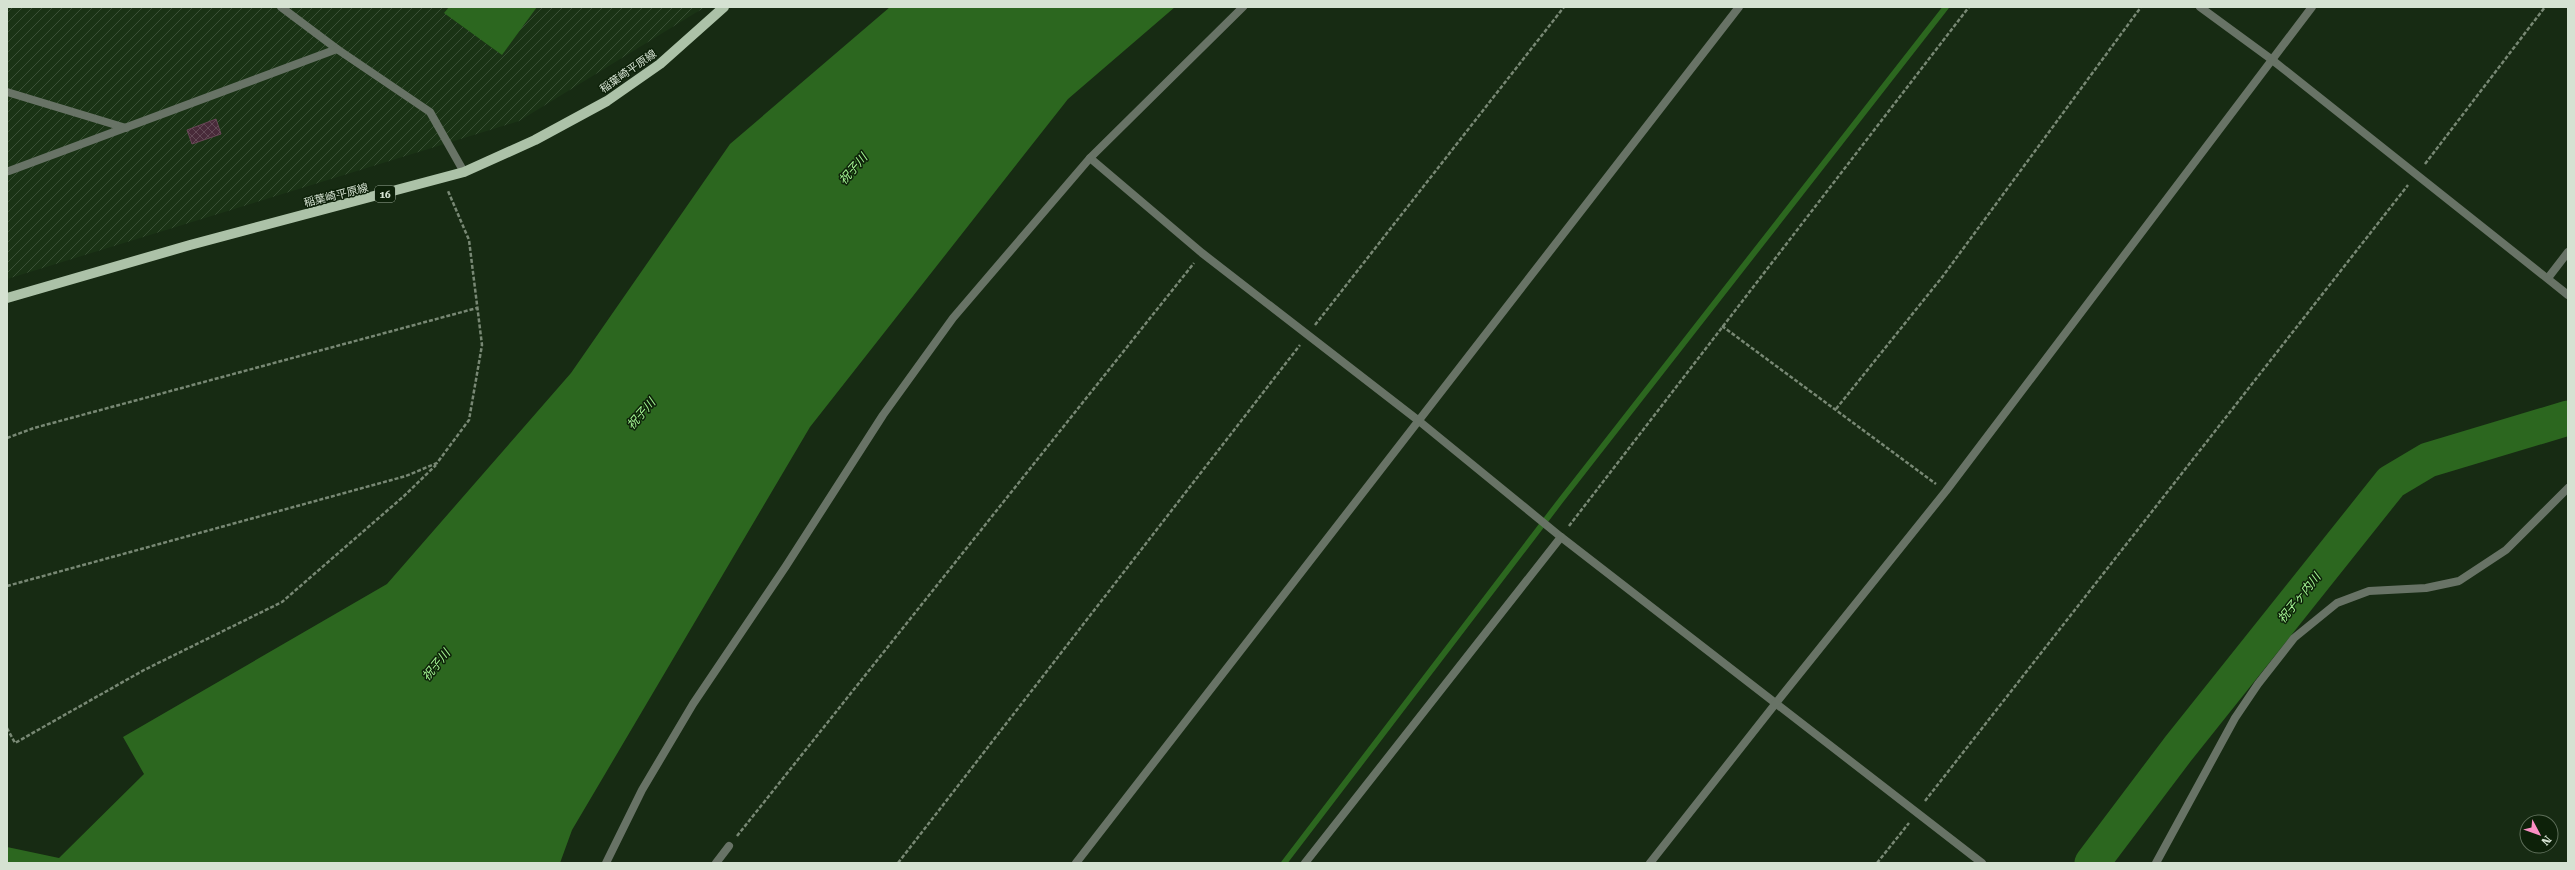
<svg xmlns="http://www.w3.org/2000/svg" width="2575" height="870" font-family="'Roboto Serif','Noto Sans JP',serif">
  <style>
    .industrial { fill: url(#industrial-furrows) }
    .water { fill: #2c671f }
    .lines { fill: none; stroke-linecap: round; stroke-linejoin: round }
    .stream { stroke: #2c671f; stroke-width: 6 }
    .river { stroke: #2c671f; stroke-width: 35 }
    .building { fill: url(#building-cross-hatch); stroke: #684756 }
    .path { stroke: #788874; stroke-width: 2.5; stroke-dasharray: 4 2; stroke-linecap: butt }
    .service { stroke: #687366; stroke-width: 8 }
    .minor { stroke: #687366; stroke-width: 8 }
    .tertiary { stroke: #687366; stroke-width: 8 }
    .primary { stroke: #acc2a8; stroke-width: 10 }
    .labels { text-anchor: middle; stroke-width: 3; stroke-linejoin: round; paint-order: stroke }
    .shield { fill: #0d2109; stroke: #99a896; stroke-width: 1 }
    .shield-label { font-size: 10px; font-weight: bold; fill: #d5e2d2 }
    .street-label { font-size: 11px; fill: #d5e2d2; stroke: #0d2109 }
    .water-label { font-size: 12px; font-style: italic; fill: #a5f694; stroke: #0d2109 }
  </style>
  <defs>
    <pattern id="industrial-furrows" width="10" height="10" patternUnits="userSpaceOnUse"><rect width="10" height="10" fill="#1a3315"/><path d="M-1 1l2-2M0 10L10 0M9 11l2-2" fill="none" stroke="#3a5036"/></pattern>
    <pattern id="building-cross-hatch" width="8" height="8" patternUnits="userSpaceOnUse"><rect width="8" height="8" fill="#482a39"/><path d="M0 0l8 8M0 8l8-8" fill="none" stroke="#624955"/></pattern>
  </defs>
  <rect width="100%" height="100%" fill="#172b13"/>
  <path class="industrial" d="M7,7h698l-186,114 -512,158z"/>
  <g class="water">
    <path d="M449,7h88l-35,48 -58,-42z"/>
    <path d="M890,7h285l-107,92 -258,328 -238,403 -12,33h-553v-16l52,11 85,-84 -21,-37 264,-153 184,-211 159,-229z"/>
  </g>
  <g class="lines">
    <path class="stream" d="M1284,863l277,-363 385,-493"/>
    <path class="river" d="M2092,863l86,-114 213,-267 37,-22 140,-42"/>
  </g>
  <path class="building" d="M216,119l5,15 -29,10 -5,-14z"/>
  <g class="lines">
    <g class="path">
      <path d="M2425,164l120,-157"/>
      <path d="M1315,325l249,-318"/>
      <path d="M1722,326l214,158"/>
      <path d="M1836,409l107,-133 198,-269"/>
      <path d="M7,438l27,-10 443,-120"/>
      <path d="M1569,526l400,-519"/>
      <path d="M7,586l399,-110 31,-13 32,-43 13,-75 -13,-105 -21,-49"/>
      <path d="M7,728l8,15 129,-73 138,-68 122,-106 32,-31"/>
      <path d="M1925,801l483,-616"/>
      <path d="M737,836l457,-573"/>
      <path d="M898,863l402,-518"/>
      <path d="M1877,863l32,-40"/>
    </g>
    <g class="service">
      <path d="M281,7l56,42"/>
      <path d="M7,92l119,36"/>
      <path d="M9,171l328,-122 93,63 34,60"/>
    </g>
    <g class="minor">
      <path d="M2200,7l71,52 297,236"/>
      <path d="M1090,158l112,95 217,168 142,116 421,326"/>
      <path d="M2548,278l20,-26"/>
      <path d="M1776,703l170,-212 366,-484"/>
      <path d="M606,863l36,-73 51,-86 93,-138 97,-151 70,-97 137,-160 153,-151"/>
      <path d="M716,863l13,-17"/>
      <path d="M1076,863l663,-856"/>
      <path d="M1305,863l256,-326"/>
      <path d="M2156,863l79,-145 23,-34 36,-46 43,-35 32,-12 57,-3 33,-7 47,-31 62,-62"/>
    </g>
    <path class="tertiary" d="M1650,863l126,-160"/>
    <path class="primary" d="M7,298l183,-53 274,-73 71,-32 72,-39 53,-37 64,-57"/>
  </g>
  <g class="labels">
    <rect class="shield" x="375" y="186" width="20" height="16" rx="3"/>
    <g class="shield-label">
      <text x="385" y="198">16</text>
    </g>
    <g class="street-label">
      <text transform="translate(628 71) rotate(-35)" y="4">稲葉崎平原線</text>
      <text transform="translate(336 195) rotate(-14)" y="4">稲葉崎平原線</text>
    </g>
    <g class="water-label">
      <text transform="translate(853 169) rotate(-49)" y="4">祝子川</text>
      <text transform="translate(641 414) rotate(-49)" y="4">祝子川</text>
      <text transform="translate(2299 598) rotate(-51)" y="4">祝子ヶ内川</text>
      <text transform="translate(436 665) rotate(-51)" y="4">祝子川</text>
    </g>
  </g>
  <rect width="2575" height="870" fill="none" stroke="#d5e2d2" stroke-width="16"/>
  <g transform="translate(2539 834) rotate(131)"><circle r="19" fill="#0d2109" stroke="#5d6e59"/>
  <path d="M0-3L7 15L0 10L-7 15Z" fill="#fb8fc4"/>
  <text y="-6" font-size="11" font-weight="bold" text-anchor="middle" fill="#d5e2d2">N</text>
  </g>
</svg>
